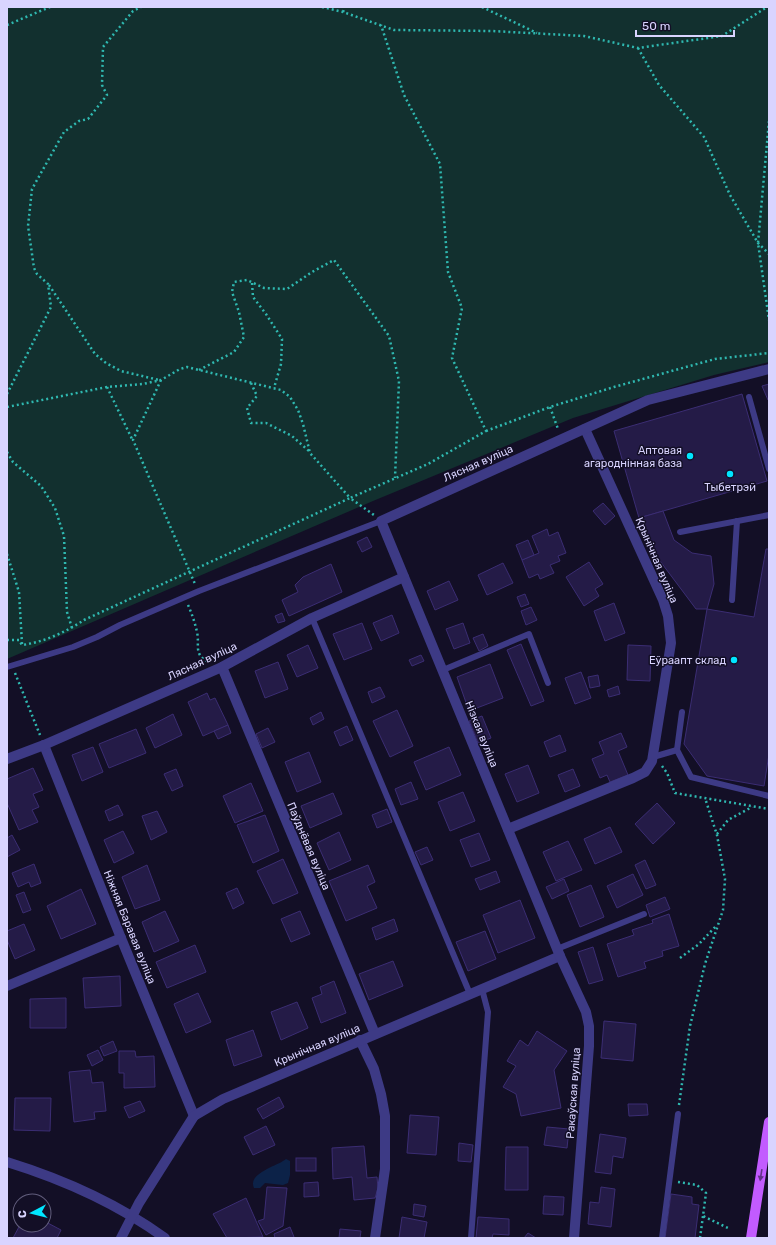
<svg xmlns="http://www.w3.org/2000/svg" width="776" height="1245" font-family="Rubik,sans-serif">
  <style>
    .green { fill: #12302f }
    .water { fill: #0c2248 }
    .building { fill: #241b47; stroke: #3b2d73 }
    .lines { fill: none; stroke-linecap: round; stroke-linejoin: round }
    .path { stroke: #2fb8b0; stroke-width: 2.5; stroke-dasharray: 2 3; stroke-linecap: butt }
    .lane { stroke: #3d3a85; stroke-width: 6 }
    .street { stroke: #3d3a85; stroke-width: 10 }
    .primary { stroke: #c25bff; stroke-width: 10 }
    .oneway { fill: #623188 }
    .poi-dot { fill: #00e5ff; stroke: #130f26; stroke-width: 1.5 }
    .labels { text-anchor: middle; stroke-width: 3; stroke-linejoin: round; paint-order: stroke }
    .poi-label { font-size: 11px; fill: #d9d4ff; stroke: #130f26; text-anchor: end }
    .street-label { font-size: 11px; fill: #d9d4ff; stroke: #130f26 }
  </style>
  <rect width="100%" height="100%" fill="#130f26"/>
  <path class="green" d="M7,7h762v355l-55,13 -141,43 -200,83 -366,158z"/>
  <path class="water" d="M286,1159l4,2v14l-2,8 -5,2 -18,-2 -5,5h-6c-7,-15 24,-22 32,-29z"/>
  <g class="building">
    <path d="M769,384v17l-1,-1 -6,-14z"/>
    <path d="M742,394l25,87 -128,37 -25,-87z"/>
    <path d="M603,503l12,13 -10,9 -12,-14z"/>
    <path d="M663,511l11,29 18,13 19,3 3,28 -7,25h-11l-48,-64 -9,-27z"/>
    <path d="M547,529l2,7 9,-4 8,21 -8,3 2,5 -10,4 4,8 -14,6 -2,-5 -9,4 -7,-18 17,-7 -7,-17z"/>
    <path d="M367,537l5,10 -10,5 -5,-10z"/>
    <path d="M528,540l6,15 -12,5 -6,-15z"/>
    <path d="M766,549h3v205l-5,32 -57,-10 -23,-32 23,-135 47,8z"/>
    <path d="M589,562l14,22 -8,5 4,7 -15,10 -18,-29z"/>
    <path d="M503,563l10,20 -26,12 -9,-20z"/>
    <path d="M331,564l11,28 -53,24 -7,-16 16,-8 -3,-7 8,-8z"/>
    <path d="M449,581l9,19 -23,10 -8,-19z"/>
    <path d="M525,594l4,10 -8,3 -4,-10z"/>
    <path d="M614,603l11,30 -20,8 -11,-30z"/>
    <path d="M531,607l6,13 -11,5 -5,-14z"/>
    <path d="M282,613l3,8 -7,2 -3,-7z"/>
    <path d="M392,615l7,18 -18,8 -8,-18z"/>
    <path d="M362,623l10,26 -28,11 -11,-26z"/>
    <path d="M463,623l7,20 -16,6 -8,-20z"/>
    <path d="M483,634l5,12 -9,5 -6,-13z"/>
    <path d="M521,644l23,57 -13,5 -24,-56z"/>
    <path d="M308,645l10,23 -21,9 -10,-22z"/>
    <path d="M628,645l23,1 -1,35 -23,-1z"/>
    <path d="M421,655l3,6 -12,5 -3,-6z"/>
    <path d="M278,662l10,27 -23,9 -10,-27z"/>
    <path d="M490,664l13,34 -34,13 -12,-34z"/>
    <path d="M581,672l10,26 -16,6 -10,-26z"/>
    <path d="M598,675l2,11 -10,2 -2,-11z"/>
    <path d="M618,686l2,8 -11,3 -2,-7z"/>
    <path d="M380,687l5,10 -13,6 -4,-11z"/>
    <path d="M207,693l3,7 5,-2 13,27 -25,11 -15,-34z"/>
    <path d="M397,710l16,36 -23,11 -17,-36z"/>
    <path d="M321,712l3,7 -11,6 -3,-7z"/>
    <path d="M173,714l9,21 -27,13 -9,-20z"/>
    <path d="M482,716l9,22 -13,5 -9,-22z"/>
    <path d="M228,725l3,8 -13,6 -4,-8z"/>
    <path d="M347,726l6,14 -13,6 -6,-14z"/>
    <path d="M268,728l7,14 -13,6 -6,-14z"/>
    <path d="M136,729l10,24 -37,15 -10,-24z"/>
    <path d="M621,733l6,14 -9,4 10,24 -18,7 -3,-7 -7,3 -8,-19 12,-5 -5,-12z"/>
    <path d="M560,735l6,16 -16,6 -6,-15z"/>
    <path d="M93,747l10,25 -21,9 -10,-26z"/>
    <path d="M449,747l12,28 -35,15 -12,-28z"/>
    <path d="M309,752l12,30 -24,10 -12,-30z"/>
    <path d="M528,765l11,28 -22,9 -12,-28z"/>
    <path d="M33,768l10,22 -10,4 6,13 -7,3 6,12 -19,8 -12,-27v-24z"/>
    <path d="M176,769l7,17 -11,5 -8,-17z"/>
    <path d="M573,769l7,17 -15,6 -7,-17z"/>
    <path d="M411,782l7,17 -17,6 -6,-16z"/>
    <path d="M251,783l12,28 -28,12 -12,-27z"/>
    <path d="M463,792l12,29 -25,10 -12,-29z"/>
    <path d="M333,793l9,21 -32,14 -9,-22z"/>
    <path d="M657,803l18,20 -22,21 -18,-20z"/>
    <path d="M118,805l5,10 -14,6 -4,-10z"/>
    <path d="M387,809l5,13 -15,6 -5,-13z"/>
    <path d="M157,811l10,21 -16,8 -9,-24z"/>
    <path d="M265,815l14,36 -26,12 -16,-38z"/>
    <path d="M610,827l12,25 -27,12 -11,-25z"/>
    <path d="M123,831l11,22 -20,10 -10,-23z"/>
    <path d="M339,832l12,28 -22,10 -12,-27z"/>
    <path d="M479,833l11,27 -19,7 -11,-27z"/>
    <path d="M12,835l8,15 -13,7v-19z"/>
    <path d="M568,841l14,29 -26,11 -13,-29z"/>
    <path d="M427,847l6,13 -12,5 -6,-13z"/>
    <path d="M283,859l15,34 -25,11 -16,-33z"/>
    <path d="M645,860l11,25 -10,4 -11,-24z"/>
    <path d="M34,864l7,19 -10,4 -2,-5 -11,5 -6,-14z"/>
    <path d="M147,865l13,35 -25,9 -13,-32z"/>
    <path d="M368,865l7,17 -8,4 10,22 -31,13 -17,-40z"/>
    <path d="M496,871l4,11 -20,8 -5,-11z"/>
    <path d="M633,874l10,21 -26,13 -10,-22z"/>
    <path d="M564,879l5,12 -17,8 -6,-12z"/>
    <path d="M591,885l13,32 -24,10 -13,-32z"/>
    <path d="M237,888l7,15 -11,6 -7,-16z"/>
    <path d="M81,889l15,35 -35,15 -14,-33z"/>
    <path d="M24,892l7,18 -8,3 -7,-18z"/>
    <path d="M665,897l5,12 -20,8 -4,-12z"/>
    <path d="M520,900l15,38 -37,15 -15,-38z"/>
    <path d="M165,911l14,30 -25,11 -12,-30z"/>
    <path d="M300,911l10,23 -19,8 -10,-23z"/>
    <path d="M669,914l10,32 -17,5 1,5 -19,6 2,6 -28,9 -11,-33 27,-9 -2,-5 21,-7 -1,-3z"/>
    <path d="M394,919l4,12 -22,9 -4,-12z"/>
    <path d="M24,924l11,26 -20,9 -8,-19v-9z"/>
    <path d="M485,931l11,28 -28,12 -12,-29z"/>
    <path d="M195,945l11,27 -39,16 -11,-26z"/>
    <path d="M593,947l10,33 -14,4 -11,-32z"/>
    <path d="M393,961l10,25 -34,14 -10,-26z"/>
    <path d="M120,976l1,30 -36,2 -2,-30z"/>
    <path d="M334,981l12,32 -25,10 -9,-25 10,-4 -2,-7z"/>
    <path d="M198,993l13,29 -25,11 -12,-29z"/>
    <path d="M66,998v30h-36v-29z"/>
    <path d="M297,1002l11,26 -27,12 -10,-28z"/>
    <path d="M604,1021l32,3 -3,37 -32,-3z"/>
    <path d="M253,1030l9,26 -28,10 -8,-26z"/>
    <path d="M537,1031l30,20 -13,19 7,38 -40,8 -5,-22 -13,-7 13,-21 -9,-5 13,-21 8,6z"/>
    <path d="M113,1041l4,10 -13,5 -4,-9z"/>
    <path d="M98,1050l5,10 -11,6 -5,-11z"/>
    <path d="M119,1051h16l1,6 18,-1 1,31 -31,1v-15h-5z"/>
    <path d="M90,1070l2,13 11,-1 3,29 -12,1 1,7 -21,3 -5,-50z"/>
    <path d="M279,1097l5,10 -21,12 -6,-10z"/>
    <path d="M15,1098h36l-1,33 -36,-1z"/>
    <path d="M140,1101l5,10 -16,7 -5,-11z"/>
    <path d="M628,1104h19l1,11 -19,1z"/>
    <path d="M410,1115l29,2 -3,38 -29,-2z"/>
    <path d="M266,1126l9,19 -22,10 -9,-18z"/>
    <path d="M547,1127l22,2 -2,19 -23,-3z"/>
    <path d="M600,1134l26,4 -3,20 -10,-2 -2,18 -16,-2z"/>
    <path d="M459,1143l14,2 -2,17 -13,-1z"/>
    <path d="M364,1146l3,32 10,-1 1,11 -3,10 -21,2 -2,-23 -19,2 -1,-31z"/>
    <path d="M506,1147h22v43h-23z"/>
    <rect x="296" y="1158" width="20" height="13"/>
    <path d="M318,1182l1,14 -15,1v-14z"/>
    <path d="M267,1187l20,1 -4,38 -17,9 -8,-14 6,-2z"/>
    <path d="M601,1187l14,2 -4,38 -23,-3 2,-22 9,1z"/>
    <path d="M671,1194l21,3v7l7,1 -4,33h-30z"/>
    <path d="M544,1196l20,1 -1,18 -20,-1z"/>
    <path d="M246,1198l17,39 -36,1 -14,-24z"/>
    <path d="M414,1204l12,2 -2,11 -11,-2z"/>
    <path d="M402,1217l25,5 -3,16h-25z"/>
    <path d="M478,1217l31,2v16l-16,-1 -1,4h-16z"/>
    <path d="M44,1221l17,9 -4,8h-44l7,-13h24z"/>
    <path d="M290,1227l4,10 -3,1h-16l-1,-4z"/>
    <path d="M340,1229l21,2 -1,7h-21z"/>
    <path d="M528,1233l8,5h-12z"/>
  </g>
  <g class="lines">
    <g class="path">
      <path d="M322,7l21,5 51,18 98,1 92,5 54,12 84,-12 45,-29"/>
      <path d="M482,7l55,26"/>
      <path d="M343,12l2,-5"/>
      <path d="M7,25l43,-18"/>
      <path d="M638,48l21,37 45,52 26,58 28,48 11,11"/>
      <path d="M769,121l-11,122 11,77"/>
      <path d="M252,283l1,14 13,17 16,25 -1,25 -7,24"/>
      <path d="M49,285l46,69 11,9 15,8 38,9"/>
      <path d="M199,370l35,-18 10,-15 -5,-25 -7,-20 2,-10 13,-2 17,8 23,1 25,-17 22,-12 55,76 10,45 -4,97"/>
      <path d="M161,380l-28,60 62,144"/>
      <path d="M251,383l6,13 -10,12 4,15h15l26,13 18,16"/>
      <path d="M107,387l25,52"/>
      <path d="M7,394l44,-87 -3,-23 -11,-10 -3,-6 -6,-42 4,-37 32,-57 15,-11 9,-2 19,-24 -5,-10 1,-38 30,-36 8,-4"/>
      <path d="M7,407l100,-20 36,-3 18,-4 19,-11 7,-2 94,23 9,7 8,13 5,14 7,29 40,45 78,-34 58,-33 -34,-73 10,-50 -14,-36 -8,-108 -36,-69 -23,-70"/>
      <path d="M550,407l8,22"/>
      <path d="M486,431l64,-24 64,-20 101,-28 54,-6"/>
      <path d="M7,452l6,10 28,24 14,22 9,28 3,76 5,16"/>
      <path d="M7,554l12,38 3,52"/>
      <path d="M188,605c4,9 7,18 9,27 3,13 -4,22 11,30"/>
      <path d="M7,640h12l3,5c22,-3 44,-13 62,-25l266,-122 24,17"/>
      <path d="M15,673l25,62"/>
      <path d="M662,766l5,7 8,20 94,16"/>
      <path d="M717,834l11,-14 24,-13"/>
      <path d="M680,958l19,-14 18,-19"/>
      <path d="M679,1105l11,-79 15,-62 18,-54 2,-31 -8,-44 -12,-37"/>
      <path d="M678,1182l19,3 9,8 -3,23 25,12"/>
      <path d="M700,1238l3,-22"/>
    </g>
    <g class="lane">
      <path d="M749,397l20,72"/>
      <path d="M680,532l89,-17"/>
      <path d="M732,600l5,-79"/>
      <path d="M312,618l158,376"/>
      <path d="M7,667l66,-20 24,-10 23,-12 79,-34 182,-70"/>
      <path d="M443,670l86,-36 19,49"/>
      <path d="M682,712l-5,38 14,27 78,19"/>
      <path d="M653,757l24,-7"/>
      <path d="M557,949l87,-35"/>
      <path d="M471,1238l17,-226 -6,-23"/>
      <path d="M662,1238l16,-124"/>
    </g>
    <g class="street">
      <path d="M222,667l153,367"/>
      <path d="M44,745l77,193 73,178"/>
      <path d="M7,759l37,-14 178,-78 90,-49 92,-41"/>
      <path d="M508,829l125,-51 12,-6 7,-11 19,-118 -3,-27 -5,-16 -78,-171"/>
      <path d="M7,986l114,-48"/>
      <path d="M360,1040l14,29 7,25 4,22v53l-10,69"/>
      <path d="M7,1162c55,17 111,42 158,76"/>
      <path d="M121,1238l18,-35 55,-87 29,-17 337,-143"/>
      <path d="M574,1238l15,-192v-20l-3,-14 -26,-56 -179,-435 267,-121 121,-31"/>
    </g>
    <path class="primary" d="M751,1238l18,-116"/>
  </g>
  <defs><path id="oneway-solid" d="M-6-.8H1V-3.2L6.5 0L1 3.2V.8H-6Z"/></defs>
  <use class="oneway" href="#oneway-solid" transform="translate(761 1175) rotate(99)"/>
  <g class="poi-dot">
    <circle cx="690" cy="456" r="4"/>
    <circle cx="730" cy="474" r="4"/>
    <circle cx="734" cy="660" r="4"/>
  </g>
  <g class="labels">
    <g class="poi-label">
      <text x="682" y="454">Аптовая<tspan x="682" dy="13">агароднінная база</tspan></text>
      <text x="730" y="491" text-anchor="middle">Тыбетрэй</text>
      <text x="726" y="664">Еўраапт склад</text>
    </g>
    <g class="street-label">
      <text transform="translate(478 463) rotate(-24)" y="4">Лясная вуліца</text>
      <text transform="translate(657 560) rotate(67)" y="4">Крынічная вуліца</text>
      <text transform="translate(202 661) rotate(-25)" y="4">Лясная вуліца</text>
      <text transform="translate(482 734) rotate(68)" y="4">Нізкая вуліца</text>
      <text transform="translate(309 846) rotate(67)" y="4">Паўднёвая вуліца</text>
      <text transform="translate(130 927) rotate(68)" y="4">Ніжняя Баравая вуліца</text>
      <text transform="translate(317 1045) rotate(-23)" y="4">Крынічная вуліца</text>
      <text transform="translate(573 1093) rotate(-86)" y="4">Ракаўская вуліца</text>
    </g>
  </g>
  <rect width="776" height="1245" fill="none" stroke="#d9d4ff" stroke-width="16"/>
  <g transform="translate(32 1213) rotate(263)"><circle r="19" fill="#130f26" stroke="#625e7d"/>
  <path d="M0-3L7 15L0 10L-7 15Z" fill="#00e5ff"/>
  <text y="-6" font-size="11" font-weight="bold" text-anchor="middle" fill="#d9d4ff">С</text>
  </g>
  <path d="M636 30v6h98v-6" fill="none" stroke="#d9d4ff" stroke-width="2"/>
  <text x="642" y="30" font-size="12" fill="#d9d4ff" stroke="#130f26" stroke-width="3" paint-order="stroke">50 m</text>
</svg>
